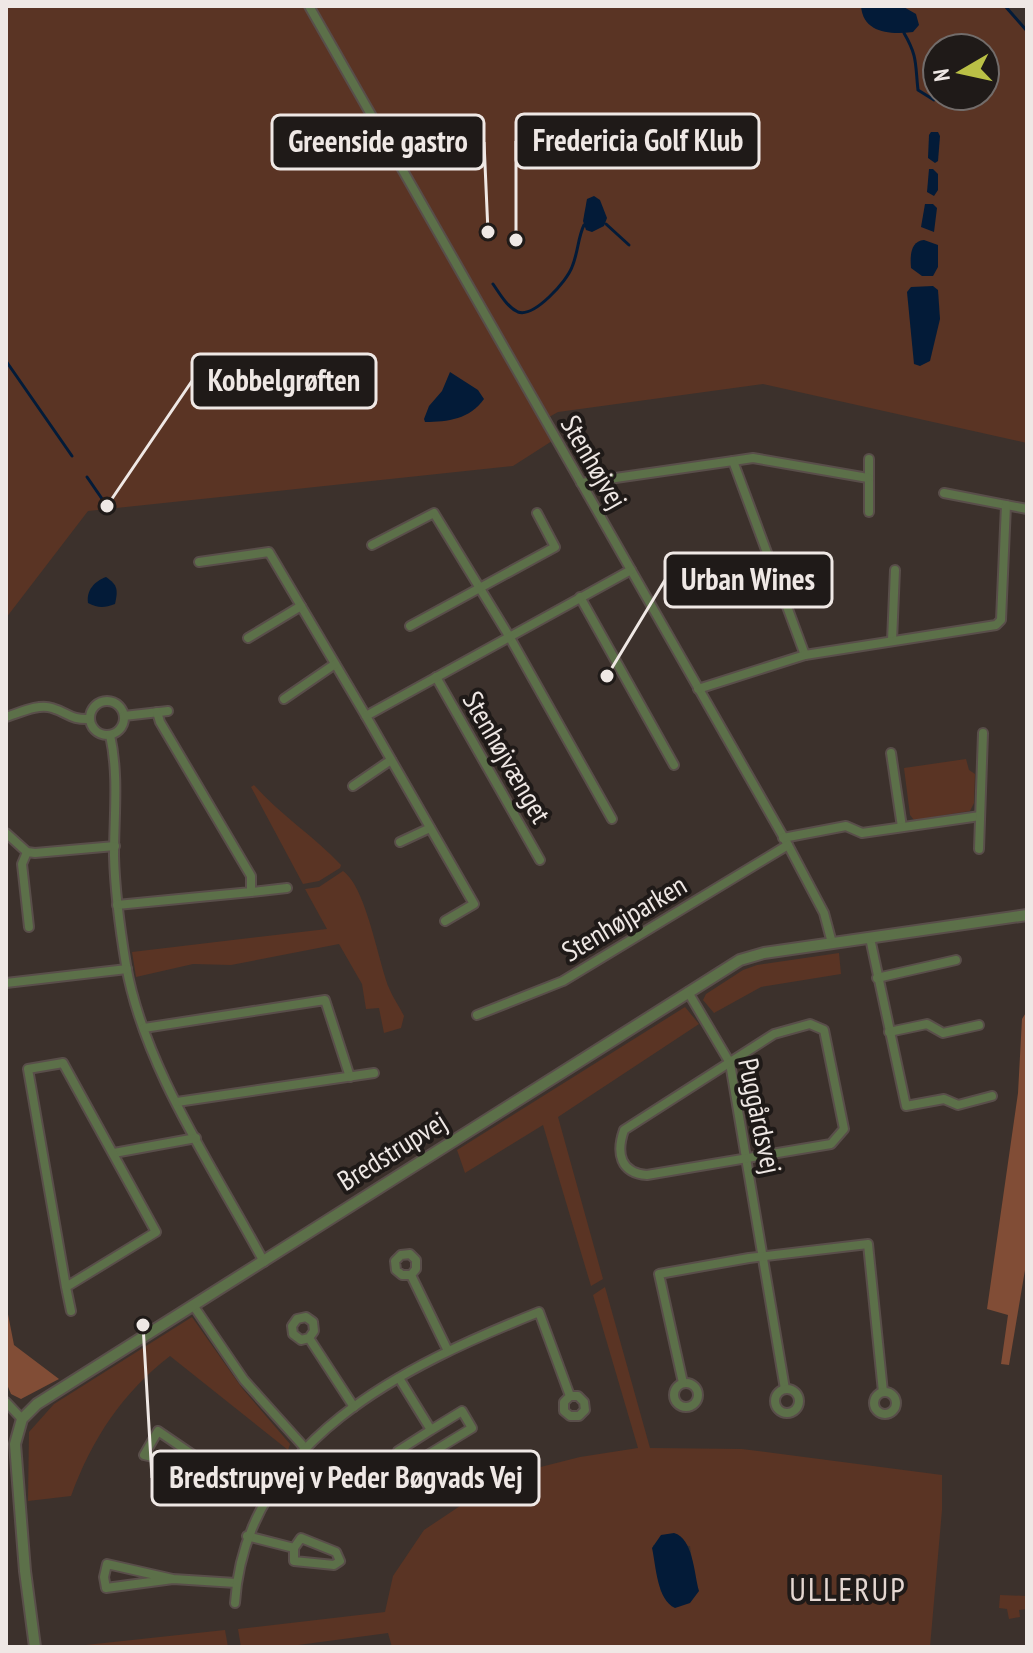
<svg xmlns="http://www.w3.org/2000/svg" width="1033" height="1653" font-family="'PT Sans Narrow',sans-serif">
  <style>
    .green { fill: #5a3424; fill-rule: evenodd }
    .forest { fill: #814d36 }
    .water { fill: #031b38 }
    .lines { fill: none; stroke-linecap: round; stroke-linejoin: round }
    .stream { stroke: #031b38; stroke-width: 3 }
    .minor-casing { stroke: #594e4a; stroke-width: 12 }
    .tertiary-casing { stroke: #594e4a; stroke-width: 14 }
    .minor { stroke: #5c7049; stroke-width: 8 }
    .tertiary { stroke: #5c7049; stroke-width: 10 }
    .labels { text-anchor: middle; stroke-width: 8; stroke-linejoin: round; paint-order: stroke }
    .street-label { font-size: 28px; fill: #efe8e5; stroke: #1f1a18 }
    .quarter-label { font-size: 32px; letter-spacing: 2px; fill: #e5d7d1; stroke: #1f1a18 }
    .leader { fill: none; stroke: #efe8e5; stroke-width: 3 }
    .callout-dot { fill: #efe8e5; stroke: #1f1a18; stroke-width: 3 }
    .callout { fill: #1f1a18; stroke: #efe8e5; stroke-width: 3 }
    .callout-label { font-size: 30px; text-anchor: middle; font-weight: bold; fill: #efe8e5 }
  </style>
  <rect width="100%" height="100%" fill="#3c312c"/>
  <g class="green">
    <path d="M6,6h999l22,25v412l-264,-59 -205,28 -16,9 10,20 -39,25 -425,45 -82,107zM937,48h48v48h-48z"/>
    <path d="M966,759l3,11 6,4 -1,29 -4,8 -56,9 -4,-5 -6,-47z"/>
    <path d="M254,785c26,30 60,51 87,80l-1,3 -21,13 -16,3 -52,-97z"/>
    <path d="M343,871c23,16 35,89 46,117 4,10 10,18 15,28l-3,12 -17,5 -5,-25 -13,1 -4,-25 -23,-40 -108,21 -38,-1 -57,13 -4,-25 195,-23 -22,-40 14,-2z"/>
    <path d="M839,953l2,21 -80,13 -47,26 -11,-13 3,-6 37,-24 14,-5z"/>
    <path d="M685,1007l14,17 -141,93 45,162 -12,7 -48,-161 -78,48 -8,-23z"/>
    <path d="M605,1287l45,161 92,1 200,26v35l-12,137h-538l-4,-14 -105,14h-42l-3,-18 147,-17 8,-36 31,-46 81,-54 75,-19 58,-9 -45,-153zM653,1545l37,1 3,21 -32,25z"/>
    <path d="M192,1317l50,71 48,56 -2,6 -118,-94c-48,37 -78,83 -99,140l-43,5 1,-69 25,-28z"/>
    <path d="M1000,1595l27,1v13l-8,1 1,7 -11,2 -2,-10 -8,-1z"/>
    <path d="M225,1630l3,17h-161z"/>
  </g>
  <g class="forest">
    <path d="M1027,1011v247l-18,107 -8,-1 7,-49 -21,-6 31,-216 4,-74z"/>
    <path d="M6,1304l8,41 45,34 -38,20 -10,-5 -5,-12z"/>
  </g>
  <g class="water">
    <path d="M861,6h41l14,8 3,11 -6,7c-23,3 -50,1 -52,-26z"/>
    <path d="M938,132l2,4 -2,25 -3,2 -7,-5 1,-23 2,-3z"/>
    <path d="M929,169h4l5,5v16l-4,6 -7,-4z"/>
    <path d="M594,196l6,4 7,18 -3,8 -12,6 -6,-2 -3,-9 4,-22z"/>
    <path d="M925,204h8l4,4 -3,24 -13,-5z"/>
    <path d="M924,240l14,5v22l-5,9h-11l-11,-8c-1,-11 -1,-27 13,-28z"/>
    <path d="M933,286l5,4 2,29 -10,42 -10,5 -6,-2 -7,-72 4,-5z"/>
    <path d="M450,372l28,18 6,9c-14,20 -36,23 -59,23l-1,-3 5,-13 13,-15z"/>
    <path d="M106,577c12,8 12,13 9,27 -11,4 -17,4 -27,-1 -2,-13 7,-22 18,-26z"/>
    <path d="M674,1533c19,5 20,40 25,58l-9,12 -15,5c-18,-8 -19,-42 -23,-60l9,-13z"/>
  </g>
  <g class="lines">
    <g class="stream">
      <path d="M1005,6l22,25"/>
      <path d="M904,33c14,24 11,31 14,57l16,10"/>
      <path d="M606,224l23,21"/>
      <path d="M493,284c7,10 14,23 25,28 16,6 49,-31 54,-45 6,-14 6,-30 12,-42"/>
      <path d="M6,361l66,95"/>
      <path d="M87,477l20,29"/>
    </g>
    <g class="minor-casing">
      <g id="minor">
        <path d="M309,6l479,839 36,68 8,30"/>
        <path d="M869,459v53"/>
        <path d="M733,461l20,-3 115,20"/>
        <path d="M581,483l152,-22 72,194"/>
        <path d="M944,493l83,16"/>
        <path d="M372,545l62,-32 75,123 103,183"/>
        <path d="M199,562l70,-10 97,164"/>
        <path d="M580,597l94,168"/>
        <path d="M410,626l145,-79 -18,-34"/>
        <path d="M248,638l53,-32"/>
        <path d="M892,641l3,-71"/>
        <path d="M436,677l104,183"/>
        <path d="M698,689l107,-34 191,-30 5,-5 5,-115"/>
        <path d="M284,699l51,-35"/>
        <circle cx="107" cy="718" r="17"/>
        <path d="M124,716l44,-5"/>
        <path d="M6,717c13,-4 33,-14 46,-9 17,5 18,12 38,11"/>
        <path d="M110,735c9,40 4,80 4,121 1,37 6,73 12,109 18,103 89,205 138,297"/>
        <path d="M891,753l11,74"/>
        <path d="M353,786l38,-26"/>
        <path d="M6,833l21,19 8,1 80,-7"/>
        <path d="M783,838l63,-12 16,7 118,-17"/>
        <path d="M400,842l30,-14"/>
        <path d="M979,849l4,-116"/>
        <path d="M27,852l-5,12 7,63"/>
        <path d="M251,892l36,-4"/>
        <path d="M117,905l134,-13v-16l-91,-154 -3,-10"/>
        <path d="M445,921l29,-17 -108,-188 265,-146"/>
        <path d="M870,938l36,168 38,-7 14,6 34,-9"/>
        <path d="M877,978l79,-18"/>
        <path d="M6,983l121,-14"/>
        <path d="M688,992l42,71 55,326"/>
        <path d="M477,1015l86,-34 225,-136"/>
        <path d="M810,1024l14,6 20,99 -13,15 -184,31c-27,-2 -31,-22 -23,-45l150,-96z"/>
        <path d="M144,1028l181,-28 25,77"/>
        <path d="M889,1032l38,-8 16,9 36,-8"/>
        <path d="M177,1102l197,-29"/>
        <path d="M114,1153l82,-15"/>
        <path d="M411,1275l5,-6v-9l-6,-6 -9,1 -6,6 1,9 6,5h9l37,76"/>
        <path d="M66,1287l90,-55 -93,-169 -35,6 38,218 5,24"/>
        <path d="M193,1305l51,75 61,68"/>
        <path d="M309,1338l5,-7 -1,-9 -7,-5 -9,2 -5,7 1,8 8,6 8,-2 45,69"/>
        <path d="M399,1378l32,52 31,-19 10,17 -64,39 -10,-16 33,-21"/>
        <circle cx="686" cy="1395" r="12"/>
        <path d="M683,1383l-24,-109 90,-16 119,-14 15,148"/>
        <circle cx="787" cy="1401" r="12"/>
        <circle cx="885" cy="1403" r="11"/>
        <path d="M6,1402l16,17"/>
        <path d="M218,1472l-60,-41 -14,24 74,17 44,30"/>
        <path d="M247,1536l47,12v13l40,4 6,-4 -4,-9 -35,-14 -7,10"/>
        <path d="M173,1579l-66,-15 -3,13 2,11 67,-9 63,4"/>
        <path d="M235,1603c10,-162 171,-238 304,-291l31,84 -6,6v9l6,5h9l6,-6 -1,-8 -6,-6h-8"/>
      </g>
    </g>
    <g class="tertiary-casing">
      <path id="tertiary" d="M35,1647l-10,-76 -10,-127 7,-25 15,-15 703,-444 24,-7 263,-38"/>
    </g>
    <use href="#minor" class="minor"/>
    <use href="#tertiary" class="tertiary"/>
  </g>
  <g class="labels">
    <g class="street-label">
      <text transform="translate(594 462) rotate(60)" y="10">Stenhøjvej</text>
      <text transform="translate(507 757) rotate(60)" y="10">Stenhøjvænget</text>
      <text transform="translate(624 918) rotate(-31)" y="10">Stenhøjparken</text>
      <text transform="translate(760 1116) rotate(78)" y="10">Puggårdsvej</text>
      <text transform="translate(392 1151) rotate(-32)" y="10">Bredstrupvej</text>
    </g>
    <g class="quarter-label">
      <text x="848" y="1601">ULLERUP</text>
    </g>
  </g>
  <path class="leader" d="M516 240L516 141M488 232L484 142M107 506L192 381M607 676L665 580M143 1325L152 1478"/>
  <g class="callout-dot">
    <circle cx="516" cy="240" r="8"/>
    <circle cx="488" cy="232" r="8"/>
    <circle cx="107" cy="506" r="8"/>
    <circle cx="607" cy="676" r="8"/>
    <circle cx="143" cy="1325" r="8"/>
  </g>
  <g class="callout">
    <rect x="516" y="114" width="243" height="54" rx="8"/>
    <rect x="272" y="115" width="212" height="54" rx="8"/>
    <rect x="192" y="354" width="184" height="54" rx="8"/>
    <rect x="665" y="553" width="167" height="54" rx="8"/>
    <rect x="152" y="1451" width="387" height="54" rx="8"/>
  </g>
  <g class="callout-label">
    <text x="638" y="151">Fredericia Golf Klub</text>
    <text x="378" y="152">Greenside gastro</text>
    <text x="284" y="391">Kobbelgrøften</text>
    <text x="748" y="590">Urban Wines</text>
    <text x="346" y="1488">Bredstrupvej v Peder Bøgvads Vej</text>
  </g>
  <rect width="1033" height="1653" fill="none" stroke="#efe8e5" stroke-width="16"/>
  <g transform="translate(961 72) rotate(261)"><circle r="38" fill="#1f1a18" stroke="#726c6a" stroke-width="2"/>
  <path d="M0-6L14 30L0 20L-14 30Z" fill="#bac046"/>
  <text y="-12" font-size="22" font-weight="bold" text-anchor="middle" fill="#efe8e5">N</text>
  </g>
</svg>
